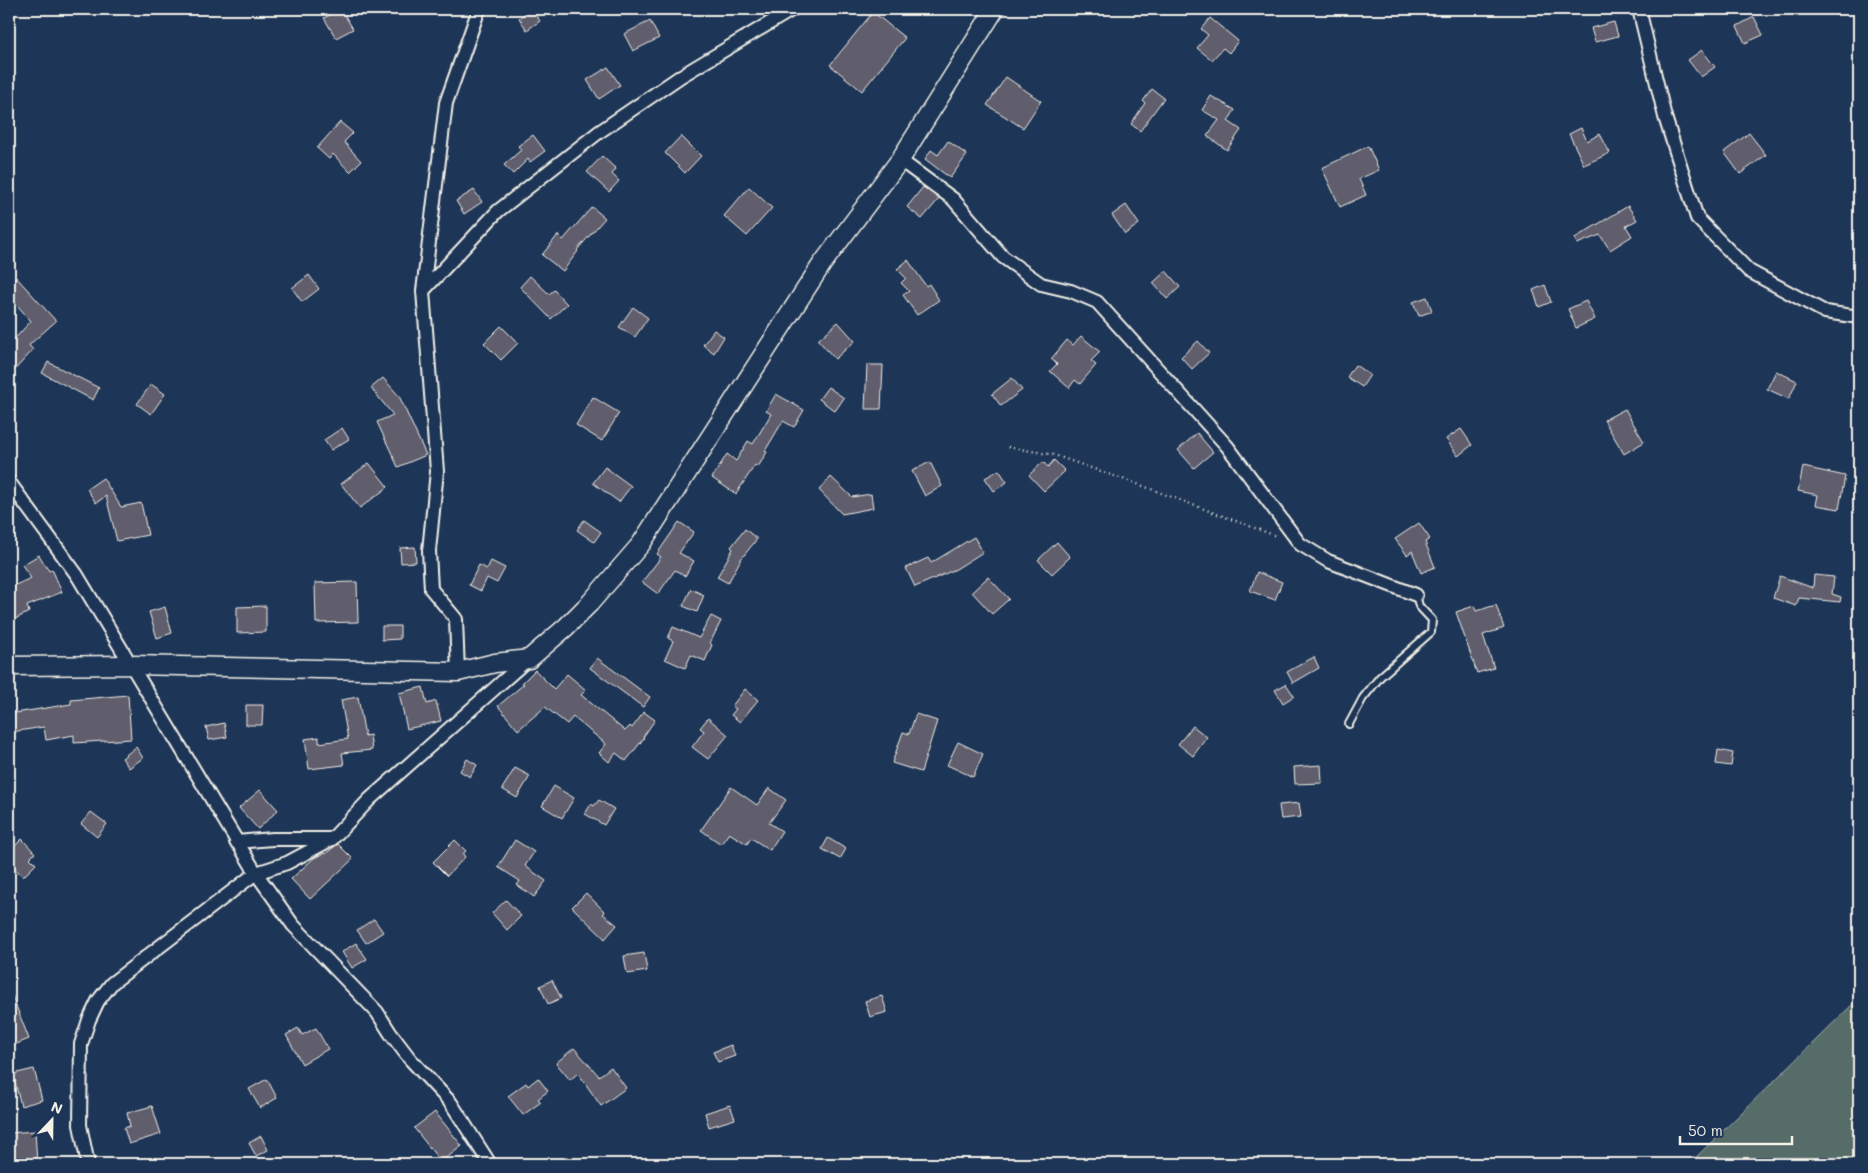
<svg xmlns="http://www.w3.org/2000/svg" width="1868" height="1173" font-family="Mali,sans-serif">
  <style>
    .green { fill: #576c67; stroke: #a6aea8 }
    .building { fill: #615d6d; stroke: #f4f1e8 }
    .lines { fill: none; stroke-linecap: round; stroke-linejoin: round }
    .lane-casing { stroke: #f4f1e8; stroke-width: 10 }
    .street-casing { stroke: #f4f1e8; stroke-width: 16 }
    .secondary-casing { stroke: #f4f1e8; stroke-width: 21 }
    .path { stroke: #f4f1e8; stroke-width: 2.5; stroke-dasharray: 1 4; stroke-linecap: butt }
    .lane { stroke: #1d3557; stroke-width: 6 }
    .street { stroke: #1d3557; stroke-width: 12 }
    .secondary { stroke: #1d3557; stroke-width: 18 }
  </style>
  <rect width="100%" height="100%" fill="#1d3557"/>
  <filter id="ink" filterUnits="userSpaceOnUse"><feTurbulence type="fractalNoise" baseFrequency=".02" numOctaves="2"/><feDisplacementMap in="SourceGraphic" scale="10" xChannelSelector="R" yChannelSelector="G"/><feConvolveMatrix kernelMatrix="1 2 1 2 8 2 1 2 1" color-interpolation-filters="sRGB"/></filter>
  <g filter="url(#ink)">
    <path class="green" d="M1859,998v166h-170z"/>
    <g class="building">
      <path d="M341,9l12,20 -17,9 -12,-20z"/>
      <path d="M531,9l9,12 -13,9 -8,-12z"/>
      <path d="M873,12l32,26 -43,53 -32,-26z"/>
      <path d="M1754,17l9,18 -18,8 -8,-17z"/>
      <path d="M1210,18l28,23 -9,12 -6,-5 -11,12 -15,-12 11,-13 -7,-6z"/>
      <path d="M650,21l9,17 -26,13 -9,-17z"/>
      <path d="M1614,22l4,14 -23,6 -4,-14z"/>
      <path d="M1702,50l13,17 -14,10 -13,-17z"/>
      <path d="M608,67l12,18 -21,14 -12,-19z"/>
      <path d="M1006,77l35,24 -18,27 -36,-23z"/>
      <path d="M1152,89l12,9 -24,33 -9,-7 14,-21 -2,-2z"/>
      <path d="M1211,96l24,14 -7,11 13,9 -14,20 -20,-14 12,-16 -17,-10z"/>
      <path d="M340,122l13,11 -9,9 17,19 -11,11 -17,-18 -4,5 -12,-11z"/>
      <path d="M1581,128l6,13 13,-7 10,19 -26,12 -15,-31z"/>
      <path d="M1749,133l17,22 -26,19 -16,-22z"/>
      <path d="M533,135l12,16 -15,11 -2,-3 -15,15 -9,-9 17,-15 -3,-4z"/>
      <path d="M681,136l20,20 -16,17 -20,-20z"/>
      <path d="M948,141l19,14 -17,23 -25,-19 6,-9 7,5z"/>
      <path d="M1368,146l11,24 -20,9 7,16 -26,12 -18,-39z"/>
      <path d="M602,156l14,13 -4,5 7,7 -10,11 -22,-20z"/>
      <path d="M749,187l23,21 -25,28 -23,-20z"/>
      <path d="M923,187l16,12 -17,20 -15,-12z"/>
      <path d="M474,190l8,12 -18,12 -8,-13z"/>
      <path d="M1126,205l13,19 -14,10 -13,-19z"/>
      <path d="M1628,206l9,14 -11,6 6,10 -22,14 -10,-15 -23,9 -2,-6z"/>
      <path d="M592,207l13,11 -28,32 1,1 -15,20 -21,-16 16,-20 5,5z"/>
      <path d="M908,260l18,26 3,-2 10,16 -22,15 -14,-20 6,-4 -8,-8 5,-5 -9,-9z"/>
      <path d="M1166,271l14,16 -13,12 -14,-16z"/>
      <path d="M309,275l10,14 -17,13 -10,-14z"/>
      <path d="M530,276l19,18 5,-4 13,14 -16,15 -31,-32z"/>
      <path d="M16,277l40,44 -27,24 4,5 -24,26v-31l22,-24 -22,-25v-13z"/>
      <path d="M1545,285l6,17 -12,5 -6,-17z"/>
      <path d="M1427,297l5,14 -13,5 -6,-14z"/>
      <path d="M1586,301l9,18 -19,9 -8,-19z"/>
      <path d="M633,307l15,11 -13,19 -16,-10z"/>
      <path d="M838,322l17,19 -20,18 -17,-19z"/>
      <path d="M501,326l17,17 -17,17 -17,-17z"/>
      <path d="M714,330l10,7 -10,16 -11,-8z"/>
      <path d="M1081,336l19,16 -9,9 5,4 -16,19 -5,-4 -6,8 -19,-17 7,-7 -6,-5 16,-19 6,5z"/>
      <path d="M1198,341l11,12 -17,16 -11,-12z"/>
      <path d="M48,362l51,26 -6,12 -51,-27z"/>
      <path d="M867,365h16l-2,44h-16z"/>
      <path d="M1355,365l15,10 -8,12 -15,-10z"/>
      <path d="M1776,371l21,10 -8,18 -22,-10z"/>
      <path d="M383,378l16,18 27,59 -28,12 -21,-45 16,-7 -22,-27z"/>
      <path d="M1012,378l10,12 -21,16 -9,-12z"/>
      <path d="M151,384l14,10 -14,20 -14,-10z"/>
      <path d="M828,387l16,11 -9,13 -16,-12z"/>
      <path d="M776,394l28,16 -10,17 -11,-6 -18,30 2,1 -9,15 -3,-2 -19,29 -24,-16 15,-24 9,7 12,-20 5,3 18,-30 -5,-3z"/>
      <path d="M593,397l26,16 -17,28 -26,-16z"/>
      <path d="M1625,409l19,33 -20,12 -20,-34z"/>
      <path d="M342,428l7,11 -18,11 -7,-10z"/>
      <path d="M1461,429l11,16 -14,11 -12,-17z"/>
      <path d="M1197,433l16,19 -19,16 -16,-18z"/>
      <path d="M1054,460l11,11 -21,20 -15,-16 14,-13 5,5z"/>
      <path d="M930,462l12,24 -17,10 -13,-25z"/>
      <path d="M369,463l19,24 -28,21 -19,-24z"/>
      <path d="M605,467l26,19 -12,16 -26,-19z"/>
      <path d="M1803,467l42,9 -6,33 -23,-4 2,-10 -20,-4z"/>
      <path d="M999,470l8,12 -13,9 -9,-13z"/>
      <path d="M831,477l21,20 19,-3 2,14 -31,6 -23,-24z"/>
      <path d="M103,478l18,29 20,-4 7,32 -31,6 -11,-45 -10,7 -9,-14z"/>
      <path d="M584,520l17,12 -7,10 -17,-12z"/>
      <path d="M679,522l15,10 -15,21 15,8 -9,15 -10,-6 -17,24 -16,-12 19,-25 -4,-3z"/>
      <path d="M1419,523l11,16 -5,3 10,25 -14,6 -9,-22 -5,4 -12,-16z"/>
      <path d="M745,529l12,10 -16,20 -13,24 -11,-6 16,-28 -2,-2z"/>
      <path d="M974,537l9,15 -27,17 -41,18 -9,-19 22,-10 3,5z"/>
      <path d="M1057,542l13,15 -18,17 -14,-14z"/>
      <path d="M415,547l1,15 -15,1 -1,-15z"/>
      <path d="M39,555l10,16 3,-2 10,23 -35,14 2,6 -20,10v-34l22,-10 -9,-13z"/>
      <path d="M491,561l14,7 -8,15 -10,-5 -6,13 -12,-6 10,-20 8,4z"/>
      <path d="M1257,572l25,10 -7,18 -25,-9z"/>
      <path d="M1814,575l20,2 -2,17 9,3 -1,5 -41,-4 -3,8 -23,-8 7,-22 33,12z"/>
      <path d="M988,577l21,22 -17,15 -20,-22z"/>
      <path d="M357,582l1,40 -42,1 -1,-40z"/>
      <path d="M691,589l13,6 -7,17 -14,-6z"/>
      <path d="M1496,605l8,23 -21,7 11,33 -17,5 -21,-61 18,-6 2,5z"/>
      <path d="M266,606v26l-29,1v-26z"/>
      <path d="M165,607l7,26 -15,5 -8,-26z"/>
      <path d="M711,616l10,5 -11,22 2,2 -7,16 -14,-6 -6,13 -20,-9 8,-18 -5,-3 5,-11 26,11z"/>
      <path d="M382,626h18v13l-18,1z"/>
      <path d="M1314,657l5,11 -26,15 -6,-11z"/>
      <path d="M597,658l53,39 -7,10 -53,-39z"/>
      <path d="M535,670l19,19 13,-15 19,16 -5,5 44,36 5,-5 2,2 12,-16 11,8 -12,17 1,1 -18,23 -10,-8 -7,9 -10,-9 7,-9 -33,-27 -6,7 -22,-17 -27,23 -20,-24 26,-22 -2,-1z"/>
      <path d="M1286,684l8,12 -11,7 -8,-13z"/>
      <path d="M423,687l4,17 9,-3 5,20 -34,8 -8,-36z"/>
      <path d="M745,689l13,11 -18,22 -9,-7 5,-6 -4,-3z"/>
      <path d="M128,695l3,44 -57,4v-8l-28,5 -2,-13 -33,5 -2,-18 62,-10v-4z"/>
      <path d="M358,697l7,39 5,-1 2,15 -30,3 2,12 -35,4 -4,-30 14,-2v6l29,-4 -7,-39z"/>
      <path d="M246,705h17l-1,20h-16z"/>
      <path d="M916,714l21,7 -16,51 -29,-9 11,-31 6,2z"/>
      <path d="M708,718l20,17 -20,24 -16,-12 12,-16 -4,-3z"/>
      <path d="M224,723l3,14 -18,3 -3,-13z"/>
      <path d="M1193,726l14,11 -14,19 -15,-12z"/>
      <path d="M958,742l25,12 -10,23 -26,-12z"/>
      <path d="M136,747l7,11 -14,10 -7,-10z"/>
      <path d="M1718,750l15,3 -2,13 -15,-2z"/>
      <path d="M467,759l10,6 -7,12 -10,-6z"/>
      <path d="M1321,765l1,18 -27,1 -1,-17z"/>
      <path d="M515,768l15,8 -13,22 -15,-9z"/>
      <path d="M554,786l20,12 -12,20 -20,-12z"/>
      <path d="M731,787l26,18 12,-17 17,12 -17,23 13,8 -12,19 -19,-12 -4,6 -18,-11 -8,11 -20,-14z"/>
      <path d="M260,790l18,20 -20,19 -19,-21z"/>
      <path d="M599,800l15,9 -10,16 -19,-11 6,-10 3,2z"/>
      <path d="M1299,803l2,14 -20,2 -2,-14z"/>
      <path d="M91,812l16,12 -10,13 -16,-13z"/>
      <path d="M828,838l18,11 -6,10 -18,-10z"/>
      <path d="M22,839l13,14 -5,5 6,6 -13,13 -14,-15v-10z"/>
      <path d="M455,840l11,11 -3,3 2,3 -18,19 -14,-14z"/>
      <path d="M515,840l19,12 -9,14 21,15 -12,16 -17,-12 3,-4 -22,-14z"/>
      <path d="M338,844l15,15 -43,40 -19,-20 23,-21 10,-5 1,1z"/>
      <path d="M586,893l19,19 -2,2 14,11 -12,14 -33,-32z"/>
      <path d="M506,900l15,16 -14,14 -15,-17z"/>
      <path d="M374,919l9,13 -17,11 -9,-13z"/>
      <path d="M356,943l11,16 -15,9 -10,-16z"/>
      <path d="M644,953l3,18 -20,3 -3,-18z"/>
      <path d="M552,980l9,18 -13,6 -8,-18z"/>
      <path d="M9,988l20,51 -20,8z"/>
      <path d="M882,996l5,16 -17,5 -5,-16z"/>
      <path d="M298,1028l4,7 14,-7 12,21 -26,15 -16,-29z"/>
      <path d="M731,1045l4,11 -17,6 -5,-10z"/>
      <path d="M574,1048l25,28 12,-9 15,21 -25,18 -23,-33 -8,7 -14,-17z"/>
      <path d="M34,1069l8,31 -21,6 -8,-32z"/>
      <path d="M538,1078l10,13 -10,8 3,3 -18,13 -15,-19 18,-13 2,3z"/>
      <path d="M267,1079l10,19 -17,10 -11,-19z"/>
      <path d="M730,1105l5,14 -26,8 -4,-14z"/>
      <path d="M152,1106l9,28 -32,10 -5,-16 6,-2 -3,-13z"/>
      <path d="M435,1112l27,34 -21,16 -27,-34z"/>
      <path d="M35,1131l2,33h-28v-31z"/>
      <path d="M261,1136l7,14 -12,6 -7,-13z"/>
    </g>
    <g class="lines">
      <g class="lane-casing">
        <path id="lane" d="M1349,724l14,-26 17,-21 51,-45 1,-12 -13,-14 -3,-11"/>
      </g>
      <g class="street-casing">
        <g id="street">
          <path d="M1639,9l26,108 32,101 52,53 76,41 34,5"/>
          <path d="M900,160l53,39 50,58 38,27 30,7 26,11 130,144 73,98 28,17 88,34"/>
          <path d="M423,291l75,-80 101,-79 82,-56 112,-67"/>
          <path d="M9,482l68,93 179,298 -144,110 -14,18 -9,19 -8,24 -1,81 8,39"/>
          <path d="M458,672l-2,-53 -25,-30 -2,-38 8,-80 -14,-180 23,-188 33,-94"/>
          <path d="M236,842l37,-3h58"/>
          <path d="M490,1164l-39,-61 -41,-44 -19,-25 -14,-22 -84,-87 -37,-52 31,-10 45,-24 38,-40 158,-140"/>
        </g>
      </g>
      <g class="secondary-casing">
        <path id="secondary" d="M9,666l123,-1 326,7 37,-9 34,-4 37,-32 24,-24 51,-59 181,-280 78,-104 95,-151"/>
      </g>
      <path class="path" d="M1008,447l46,8 86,30 136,51"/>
      <use href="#lane" class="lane"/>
      <use href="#street" class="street"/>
      <use href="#secondary" class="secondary"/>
    </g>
  </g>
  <rect width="1868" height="1173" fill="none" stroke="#1d3557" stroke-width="30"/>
  <rect x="15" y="15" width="1838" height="1143" fill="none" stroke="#f4f1e8" stroke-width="2" filter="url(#ink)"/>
  <g transform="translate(52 1120) rotate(22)" stroke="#1d3557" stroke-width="4" paint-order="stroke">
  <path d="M0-4L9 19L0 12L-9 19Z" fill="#f4f1e8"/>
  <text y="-8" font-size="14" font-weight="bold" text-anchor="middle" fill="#f4f1e8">N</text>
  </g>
  <path d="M1680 1136v8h112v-8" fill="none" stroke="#f4f1e8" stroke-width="2.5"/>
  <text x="1688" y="1136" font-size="15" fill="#f4f1e8" stroke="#1d3557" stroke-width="4" paint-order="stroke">50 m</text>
</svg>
